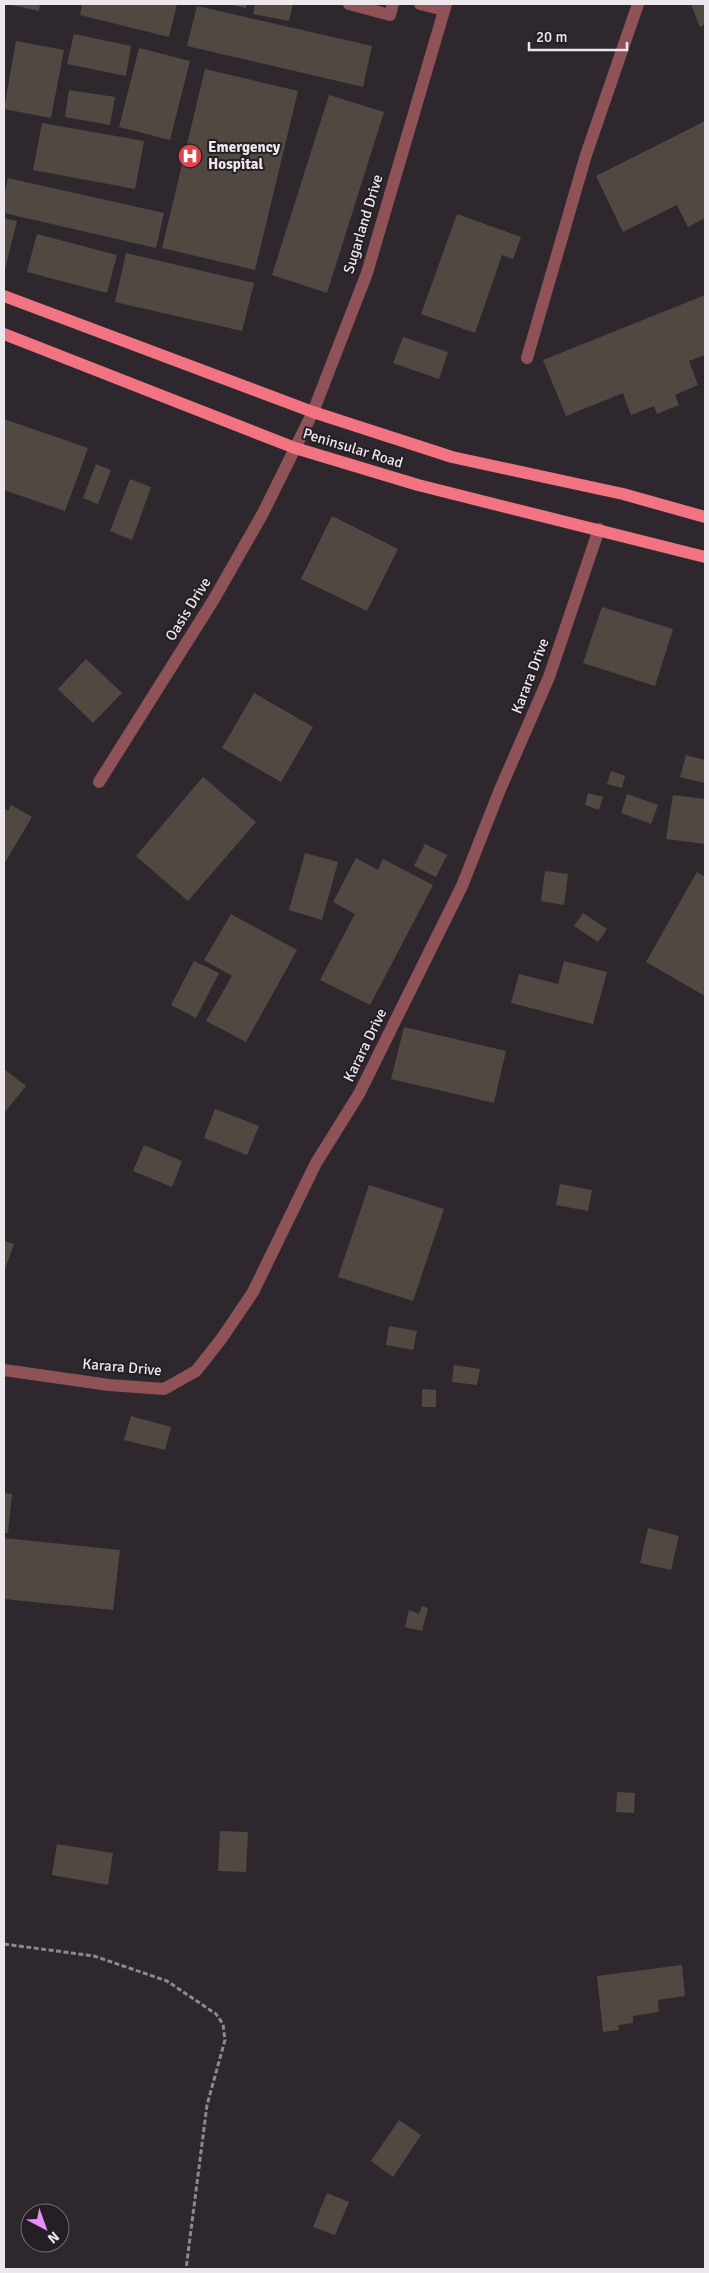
<svg xmlns="http://www.w3.org/2000/svg" width="709" height="2273" font-family="Signika,sans-serif">
  <style>
    .building { fill: #514941 }
    .lines { fill: none; stroke-linecap: round; stroke-linejoin: round }
    .path { stroke: #8e888e; stroke-width: 3; stroke-dasharray: 5 2.5; stroke-linecap: butt }
    .minor { stroke: #8f5257; stroke-width: 12 }
    .major { stroke: #f27482; stroke-width: 12 }
    .labels { text-anchor: middle; stroke-width: 4; stroke-linejoin: round; paint-order: stroke }
    .poi-label { font-size: 15px; font-weight: bold; fill: #ece7ec; stroke: #251e24; text-anchor: start }
    .street-label { font-size: 15px; fill: #ece7ec; stroke: #251e24 }
  </style>
  <rect width="100%" height="100%" fill="#2f272e"/>
  <g class="building">
    <path d="M7,4h33l-1,7z"/>
    <path d="M82,4h95l-8,33 -89,-22z"/>
    <path d="M228,4h19l-1,4z"/>
    <path d="M255,4h38l-4,17 -36,-7z"/>
    <path d="M691,4h14v20l-5,3z"/>
    <path d="M197,6l175,40 -9,41 -176,-41z"/>
    <path d="M74,34l57,12 -5,30 -59,-12z"/>
    <path d="M16,41l48,9 -13,68 -47,-9z"/>
    <path d="M139,48l51,13 -20,79 -51,-13z"/>
    <path d="M205,69l93,22 -43,179 -93,-22z"/>
    <path d="M69,90l46,7 -5,28 -45,-8z"/>
    <path d="M329,95l55,17 -57,181 -55,-18z"/>
    <path d="M705,121v97l-17,9 -11,-22 -54,27 -27,-56z"/>
    <path d="M42,123l102,18 -9,48 -102,-19z"/>
    <path d="M8,178l156,35 -8,35 -152,-35v-17z"/>
    <path d="M457,214l64,23 -8,22 -11,-4 -27,78 -54,-19z"/>
    <path d="M4,218l13,3 -13,52z"/>
    <path d="M37,234l80,21 -10,38 -80,-21z"/>
    <path d="M126,253l128,30 -12,48 -127,-29z"/>
    <path d="M705,295v60l-16,6 9,24 -23,10 4,10 -22,9 -3,-8 -23,9 -8,-22 -57,23 -23,-56z"/>
    <path d="M403,337l45,15 -9,27 -46,-16z"/>
    <path d="M4,419l84,29 -23,63 -61,-21z"/>
    <path d="M96,464l15,6 -13,34 -15,-6z"/>
    <path d="M130,479l21,8 -19,53 -22,-9z"/>
    <path d="M332,516l66,33 -31,62 -66,-32z"/>
    <path d="M602,607l71,22 -18,57 -72,-23z"/>
    <path d="M86,659l36,34 -29,30 -35,-34z"/>
    <path d="M254,693l59,34 -32,55 -59,-34z"/>
    <path d="M686,755l19,5 -1,23 -24,-6z"/>
    <path d="M611,771l14,5 -3,12 -15,-4z"/>
    <path d="M203,777l53,45 -68,79 -52,-45z"/>
    <path d="M588,793l15,4 -4,13 -14,-5z"/>
    <path d="M627,794l31,11 -7,19 -30,-11z"/>
    <path d="M673,795l32,4v45l-39,-5z"/>
    <path d="M11,805l21,12 -28,47v-56l4,3z"/>
    <path d="M425,844l22,11 -11,22 -22,-11z"/>
    <path d="M305,853l33,9 -16,58 -33,-10z"/>
    <path d="M356,858l22,12 5,-11 50,26 -63,120 -50,-25 35,-66 -22,-12z"/>
    <path d="M545,871l23,3 -4,31 -23,-4z"/>
    <path d="M697,872l8,5v119l-59,-34z"/>
    <path d="M583,913l24,16 -9,13 -24,-16z"/>
    <path d="M231,914l66,36 -51,92 -40,-21 26,-45 -28,-16z"/>
    <path d="M194,961l25,12 -23,45 -25,-13z"/>
    <path d="M564,961l43,11 -14,52 -82,-21 8,-29 39,10z"/>
    <path d="M404,1027l102,24 -12,52 -103,-24z"/>
    <path d="M4,1069l22,17 -22,27z"/>
    <path d="M215,1109l44,17 -12,29 -43,-17z"/>
    <path d="M144,1145l38,16 -10,26 -39,-16z"/>
    <path d="M560,1184l32,6 -4,21 -32,-6z"/>
    <path d="M369,1185l75,24 -31,92 -75,-24z"/>
    <path d="M4,1241l10,3 -10,28z"/>
    <path d="M389,1326l28,5 -4,19 -27,-5z"/>
    <path d="M454,1365l26,4 -3,16 -25,-3z"/>
    <path d="M422,1389l14,1v17h-14z"/>
    <path d="M131,1416l40,11 -6,23 -41,-10z"/>
    <path d="M4,1493l8,1 -4,39h-4z"/>
    <path d="M648,1528l31,8 -8,34 -31,-7z"/>
    <path d="M4,1538l116,12 -7,60 -109,-11z"/>
    <path d="M422,1606l6,2 -6,23 -17,-4 4,-17 10,4z"/>
    <path d="M617,1792l18,1 -1,20 -18,-1z"/>
    <path d="M220,1831l28,1 -2,40 -28,-1z"/>
    <path d="M57,1844l56,9 -5,32 -56,-10z"/>
    <path d="M682,1965l3,31 -27,4 1,12 -26,4v7l-15,2 1,5 -16,2 -6,-56z"/>
    <path d="M399,2120l22,15 -28,42 -22,-16z"/>
    <path d="M327,2193l22,9 -14,33 -22,-8z"/>
  </g>
  <g class="lines">
    <path class="path" d="M4,1944l90,12 73,25 49,33 7,10 2,16 -18,65 -21,164"/>
    <g class="minor">
      <path d="M349,4l41,11 3,-11"/>
      <path d="M420,4l24,6"/>
      <path d="M527,358l59,-203 52,-151"/>
      <path d="M99,782l115,-183 49,-86 50,-101 54,-139 79,-269"/>
      <path d="M4,1370l105,15 55,4 32,-18 26,-33 31,-46 63,-129 43,-69 103,-208 37,-94 50,-115 50,-148"/>
    </g>
    <g class="major">
      <path d="M4,296l309,116 139,45 171,37 82,23"/>
      <path d="M4,334l291,114 123,37 287,72"/>
    </g>
  </g>
  <defs>
    <g id="hospital-disc" transform="scale(1.25)"><circle r="9.5" fill="#e0444e" stroke="#251e24"/><path d="M-5-5h3v3.5h4V-5h3V5h-3V1.5h-4V5h-3Z" fill="#fff"/></g>
  </defs>
  <g fill-rule="evenodd">
    <use href="#hospital-disc" x="190" y="156"/>
  </g>
  <g class="labels">
    <g class="poi-label">
      <text x="208" y="152">Emergency<tspan x="208" dy="17">Hospital</tspan></text>
    </g>
    <g class="street-label">
      <text transform="translate(363 224) rotate(-73)" y="5">Sugarland Drive</text>
      <text transform="translate(353 448) rotate(17)" y="5">Peninsular Road</text>
      <text transform="translate(188 609) rotate(-58)" y="5">Oasis Drive</text>
      <text transform="translate(530 676) rotate(-69)" y="5">Karara Drive</text>
      <text transform="translate(365 1045) rotate(-64)" y="5">Karara Drive</text>
      <text transform="translate(122 1367) rotate(5)" y="5">Karara Drive</text>
    </g>
  </g>
  <rect width="709" height="2273" fill="none" stroke="#ece7ec" stroke-width="10"/>
  <g transform="translate(45 2228) rotate(139)"><circle r="24" fill="#251e24" stroke="#756e74"/>
  <path d="M0-4L9 19L0 12L-9 19Z" fill="#e98dfd"/>
  <text y="-8" font-size="14" font-weight="bold" text-anchor="middle" fill="#ece7ec">N</text>
  </g>
  <path d="M529 42v8h98v-8" fill="none" stroke="#ece7ec" stroke-width="2.5"/>
  <text x="536" y="42" font-size="15" fill="#ece7ec" stroke="#251e24" stroke-width="4" paint-order="stroke">20 m</text>
</svg>
